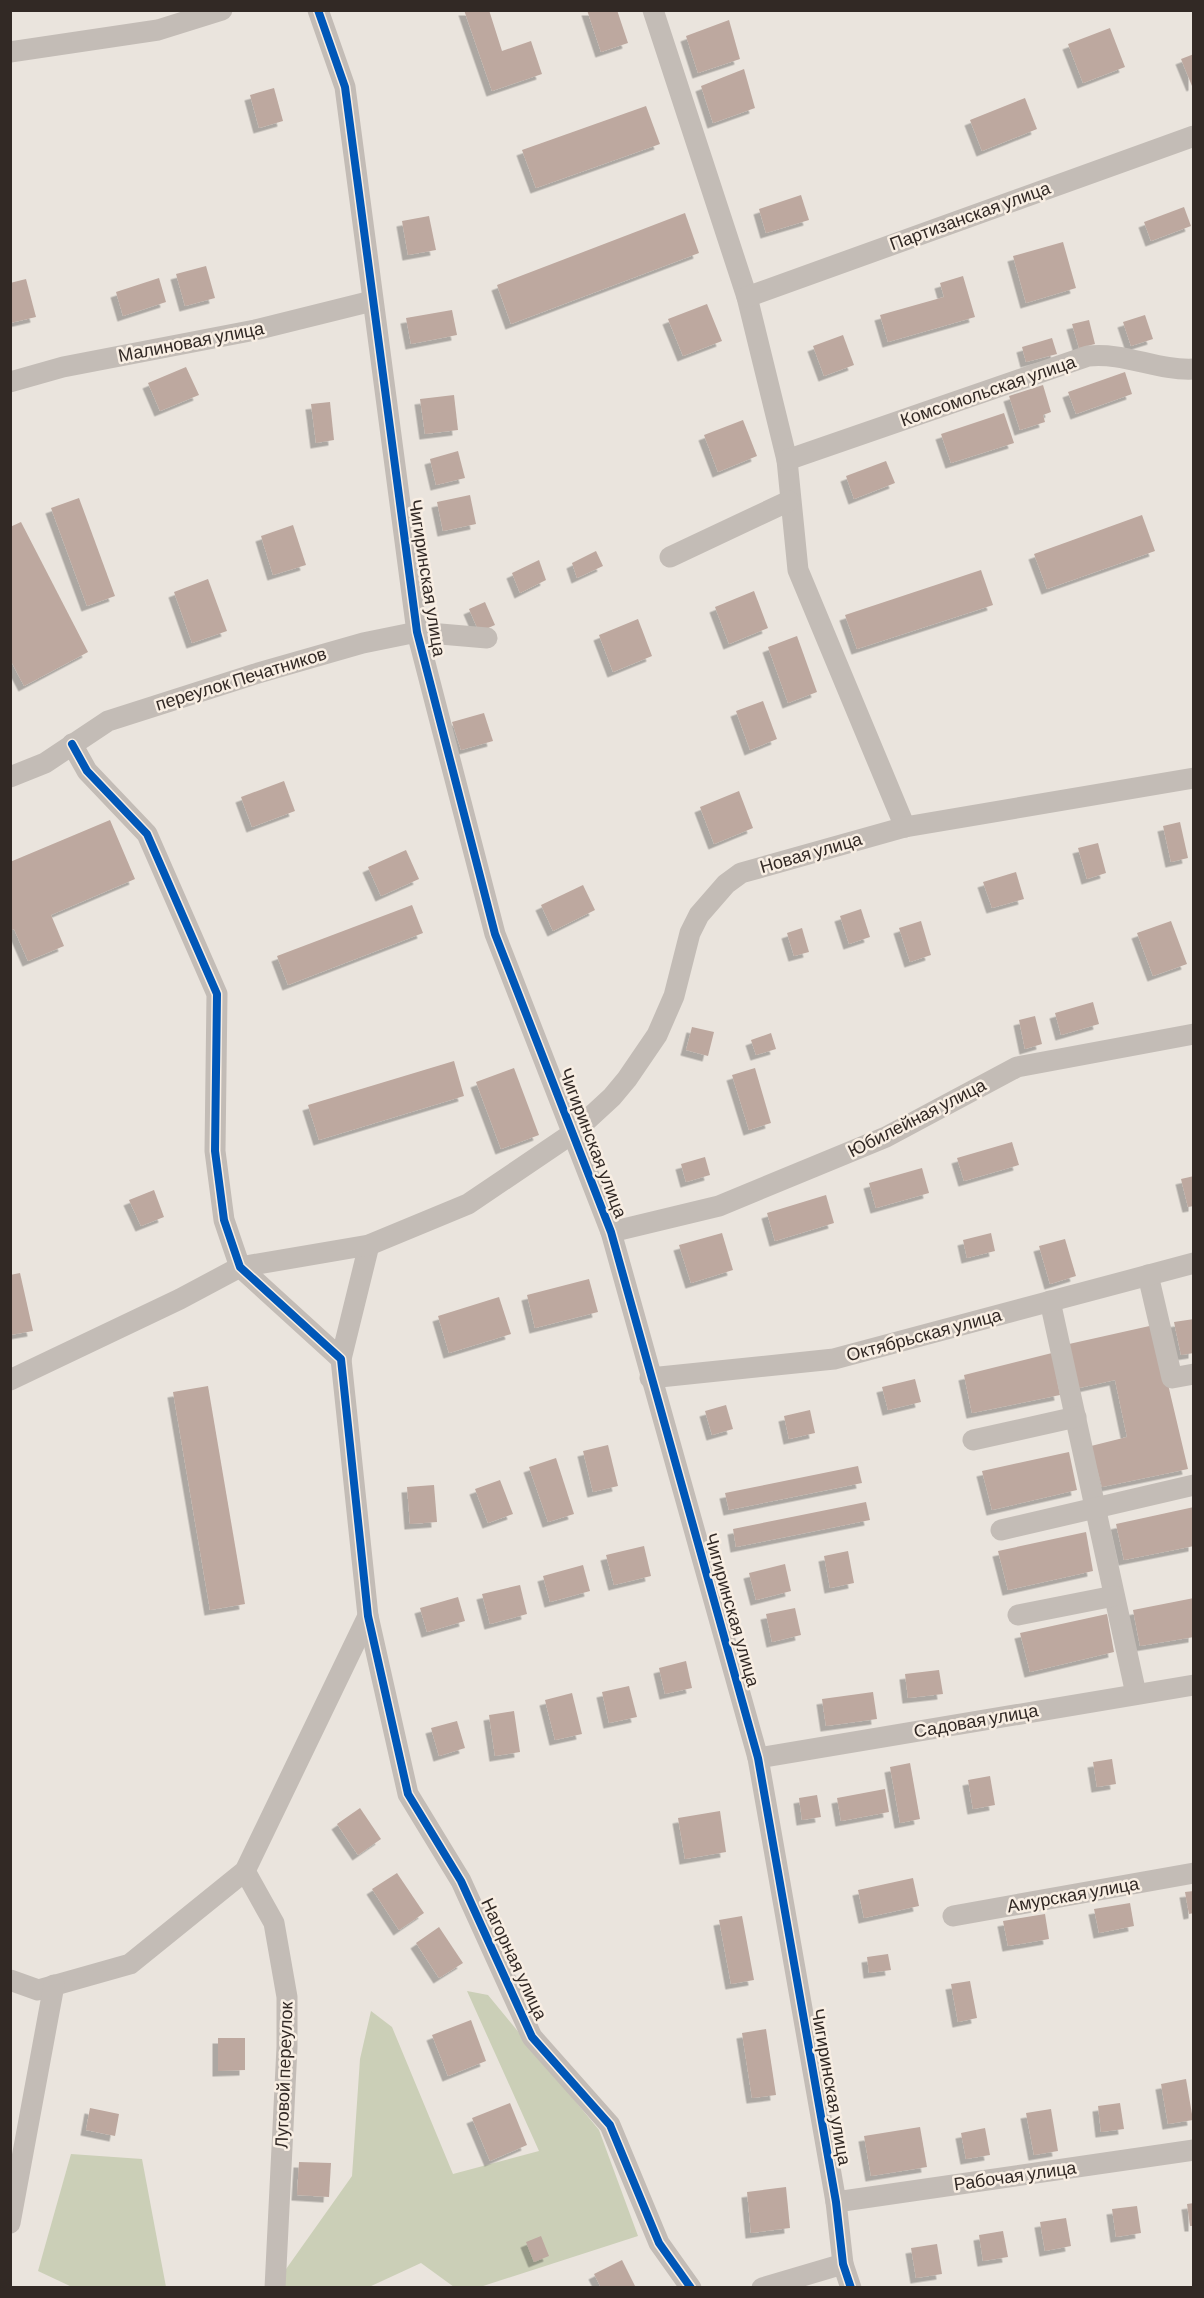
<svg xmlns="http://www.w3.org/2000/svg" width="1204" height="2298" font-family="Barlow,sans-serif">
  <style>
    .green { fill: #cbcfb7 }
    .building { fill: #bda89f; filter: url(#shadow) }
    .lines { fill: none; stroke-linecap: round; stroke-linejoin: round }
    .minor { stroke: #c3bcb6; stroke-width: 21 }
    .cycleway-casing { stroke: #f8eee3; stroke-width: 11 }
    .cycleway { stroke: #0057b8; stroke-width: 8 }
    .labels { text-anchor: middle; stroke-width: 5; stroke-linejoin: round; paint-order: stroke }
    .street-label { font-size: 18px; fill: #322925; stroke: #f8eee3 }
  </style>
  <defs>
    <filter id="shadow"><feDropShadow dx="-5.5" dy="5.5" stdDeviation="0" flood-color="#0004"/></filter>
  </defs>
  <rect width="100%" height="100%" fill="#eae4dd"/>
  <g class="green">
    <path d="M467,1991l21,4 111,135 39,106 -158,51h-26l-33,-24 -52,24h-88l-2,-8 73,-103 8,-117 11,-48 21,16 61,147 86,-23z"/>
    <path d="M71,2154l71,5 24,128h-94l-34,-16z"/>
  </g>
  <g class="building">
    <path d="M464,10h25l13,41 29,-10 11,33 -50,17z"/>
    <path d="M587,10h30l11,33 -27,9z"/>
    <path d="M729,20l11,39 -42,14 -12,-37z"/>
    <path d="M1110,28l15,39 -42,16 -15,-39z"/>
    <path d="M1194,54v31l-2,1 -11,-27z"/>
    <path d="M744,69l11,39 -42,15 -12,-37z"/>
    <path d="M274,88l9,33 -24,7 -9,-33z"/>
    <path d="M1025,98l12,31 -55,22 -12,-31z"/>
    <path d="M646,106l14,38 -124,44 -14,-38z"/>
    <path d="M801,195l8,25 -43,13 -7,-24z"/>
    <path d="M1184,207l7,19 -40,15 -7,-19z"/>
    <path d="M685,213l14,40 -188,71 -14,-39z"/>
    <path d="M429,216l7,34 -28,5 -6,-34z"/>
    <path d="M1063,242l13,46 -50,15 -13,-47z"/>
    <path d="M206,266l9,32 -30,8 -9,-32z"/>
    <path d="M963,276l12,41 -87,25 -8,-27 64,-18 -4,-14z"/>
    <path d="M159,278l7,24 -43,14 -7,-24z"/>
    <path d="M26,279l10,38 -26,6v-40z"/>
    <path d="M707,304l15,37 -39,15 -15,-37z"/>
    <path d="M452,310l5,25 -46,9 -5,-26z"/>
    <path d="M1145,315l8,24 -22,7 -8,-24z"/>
    <path d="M1089,320l6,24 -16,4 -7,-24z"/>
    <path d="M843,335l11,30 -30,11 -11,-30z"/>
    <path d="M1052,338l5,16 -31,8 -4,-15z"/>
    <path d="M186,367l13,28 -39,16 -12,-28z"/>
    <path d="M1125,372l7,22 -56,20 -8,-22z"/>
    <path d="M1043,385l8,27 -8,3 2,7 -25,8 -11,-34z"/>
    <path d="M454,395l4,35 -33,4 -5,-35z"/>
    <path d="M330,402l4,38 -18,3 -5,-39z"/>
    <path d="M1004,413l10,30 -63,20 -10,-29z"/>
    <path d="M743,420l14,36 -39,16 -14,-37z"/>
    <path d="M458,451l7,27 -29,7 -6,-26z"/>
    <path d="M886,461l9,22 -41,16 -8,-23z"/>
    <path d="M470,495l6,29 -33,7 -6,-29z"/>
    <path d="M79,498l36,98 -28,10 -36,-98z"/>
    <path d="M1142,515l13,36 -108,38 -13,-35z"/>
    <path d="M21,522l67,130 -64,34 -14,-27v-132z"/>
    <path d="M293,525l13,40 -33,10 -12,-39z"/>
    <path d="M596,551l7,15 -26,12 -5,-15z"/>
    <path d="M539,560l7,20 -26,13 -8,-20z"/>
    <path d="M981,570l12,35 -136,44 -12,-34z"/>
    <path d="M208,579l19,52 -35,12 -18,-51z"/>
    <path d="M754,591l14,37 -39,16 -14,-37z"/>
    <path d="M485,602l10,23 -16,7 -10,-23z"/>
    <path d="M638,619l14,37 -39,16 -14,-37z"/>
    <path d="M797,636l20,56 -29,11 -20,-56z"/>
    <path d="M763,701l14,38 -27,11 -14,-39z"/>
    <path d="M484,713l9,28 -32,9 -9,-28z"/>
    <path d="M284,781l11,30 -43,16 -11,-30z"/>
    <path d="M739,791l14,37 -39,16 -14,-37z"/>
    <path d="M110,820l25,59 -84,36 13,31 -36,15 -14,-32 -4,2v-69z"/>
    <path d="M1180,822l8,36 -17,4 -8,-36z"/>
    <path d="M1098,843l8,30 -19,6 -9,-31z"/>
    <path d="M406,850l13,29 -38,17 -13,-29z"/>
    <path d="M1016,872l8,27 -32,9 -9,-26z"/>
    <path d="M583,885l12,25 -42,21 -12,-26z"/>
    <path d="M412,905l11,28 -135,52 -11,-29z"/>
    <path d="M861,909l9,28 -21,7 -9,-28z"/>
    <path d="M921,921l10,34 -21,7 -11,-34z"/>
    <path d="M1171,921l16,43 -34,12 -16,-43z"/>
    <path d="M802,928l7,24 -15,4 -7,-23z"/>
    <path d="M1093,1002l6,22 -38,11 -6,-22z"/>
    <path d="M1035,1016l7,28 -17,5 -6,-29z"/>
    <path d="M692,1027l22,5 -6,24 -22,-6z"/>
    <path d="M771,1033l5,16 -20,6 -5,-15z"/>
    <path d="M454,1061l10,35 -145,44 -11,-35z"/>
    <path d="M514,1068l25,67 -38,14 -25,-67z"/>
    <path d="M755,1068l16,55 -22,7 -17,-55z"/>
    <path d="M1012,1142l7,23 -55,16 -7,-23z"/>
    <path d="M705,1157l5,18 -24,7 -5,-18z"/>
    <path d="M922,1168l7,25 -53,15 -7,-25z"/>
    <path d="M1194,1176v30l-6,1 -7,-28z"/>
    <path d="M154,1190l10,27 -23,9 -12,-26z"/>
    <path d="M826,1195l8,28 -59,18 -8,-28z"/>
    <path d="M722,1233l11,37 -42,13 -12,-38z"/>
    <path d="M991,1233l4,18 -28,7 -4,-18z"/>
    <path d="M1065,1239l11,37 -26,8 -11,-38z"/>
    <path d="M20,1273l13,58 -23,4v-60z"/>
    <path d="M589,1279l9,33 -63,16 -8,-33z"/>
    <path d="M499,1297l12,37 -62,19 -11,-37z"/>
    <path d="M1194,1319v34l-13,2 -7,-33z"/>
    <path d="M1154,1325l34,144 -86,18 -11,-41 36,-9 -12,-57 -36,8 -10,-44z"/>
    <path d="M1052,1353l8,42 -88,18 -8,-38z"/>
    <path d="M915,1379l6,23 -33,8 -6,-23z"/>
    <path d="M208,1386l37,218 -35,6 -37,-218z"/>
    <path d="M726,1405l7,24 -21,6 -7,-24z"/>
    <path d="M810,1410l5,23 -26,6 -5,-23z"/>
    <path d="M608,1445l10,41 -25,6 -10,-41z"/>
    <path d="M1069,1452l8,38 -85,20 -10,-39z"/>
    <path d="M556,1458l18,56 -26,8 -19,-55z"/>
    <path d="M858,1466l4,17 -133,27 -4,-17z"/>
    <path d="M500,1480l13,34 -25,9 -13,-34z"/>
    <path d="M434,1485l3,37 -27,2 -3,-37z"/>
    <path d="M866,1502l4,18 -134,27 -3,-18z"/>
    <path d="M1194,1507v39l-70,14 -8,-36z"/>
    <path d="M1086,1532l7,39 -85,19 -10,-39z"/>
    <path d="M644,1546l7,30 -37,9 -8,-30z"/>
    <path d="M848,1551l6,32 -24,5 -6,-32z"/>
    <path d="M785,1564l6,27 -35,9 -7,-27z"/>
    <path d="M583,1565l7,26 -40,11 -7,-26z"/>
    <path d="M520,1585l7,29 -37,10 -8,-30z"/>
    <path d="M458,1597l7,24 -38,11 -7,-24z"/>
    <path d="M1194,1598v39l-54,9 -7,-36z"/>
    <path d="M795,1608l6,27 -29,7 -6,-28z"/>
    <path d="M1107,1614l7,38 -84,20 -10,-39z"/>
    <path d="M686,1661l6,27 -27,6 -6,-26z"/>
    <path d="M939,1670l4,24 -35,4 -3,-24z"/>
    <path d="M629,1686l8,31 -28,6 -7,-31z"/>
    <path d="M873,1692l4,27 -51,7 -4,-27z"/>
    <path d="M572,1693l10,41 -27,6 -10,-40z"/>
    <path d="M514,1711l6,41 -25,4 -6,-41z"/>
    <path d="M457,1721l8,27 -26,8 -8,-28z"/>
    <path d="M1112,1759l4,25 -19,3 -4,-25z"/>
    <path d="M910,1763l10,56 -20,4 -10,-56z"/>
    <path d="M990,1776l5,29 -22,4 -5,-29z"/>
    <path d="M885,1789l4,23 -48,9 -4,-23z"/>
    <path d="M817,1795l4,22 -19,3 -3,-22z"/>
    <path d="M360,1808l21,31 -23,16 -21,-31z"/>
    <path d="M720,1811l6,41 -41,7 -7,-41z"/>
    <path d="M397,1873l27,40 -25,17 -27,-41z"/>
    <path d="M913,1878l6,28 -55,12 -6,-28z"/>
    <path d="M1194,1891v22l-5,1 -4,-22z"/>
    <path d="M1130,1903l4,23 -35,7 -5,-24z"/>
    <path d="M1045,1914l4,25 -41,7 -5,-25z"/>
    <path d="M742,1916l12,64 -23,4 -12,-64z"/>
    <path d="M439,1927l24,36 -24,15 -23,-35z"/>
    <path d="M888,1954l3,16 -22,3 -2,-16z"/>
    <path d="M970,1981l7,37 -19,4 -7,-38z"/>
    <path d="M471,2020l15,41 -38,15 -16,-41z"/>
    <path d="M766,2029l10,66 -24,3 -10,-65z"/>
    <path d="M218,2038h27v32l-27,1z"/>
    <path d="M1186,2079l7,41 -25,4 -7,-40z"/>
    <path d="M510,2103l17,42 -37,16 -18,-43z"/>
    <path d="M1120,2103l4,26 -23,3 -3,-26z"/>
    <path d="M90,2108l29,6 -4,22 -29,-6z"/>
    <path d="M1051,2109l7,42 -24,4 -8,-42z"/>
    <path d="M920,2127l7,40 -56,9 -7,-40z"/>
    <path d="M985,2128l5,27 -24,4 -5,-26z"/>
    <path d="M299,2162l32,1 -2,34 -32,-2z"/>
    <path d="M786,2187l4,41 -39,5 -4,-41z"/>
    <path d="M1194,2203v23h-4l-3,-22z"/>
    <path d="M1137,2206l4,27 -25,4 -4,-28z"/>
    <path d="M1066,2218l5,28 -26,5 -5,-29z"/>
    <path d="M1003,2231l5,26 -25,4 -4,-26z"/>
    <path d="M541,2236l8,20 -15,6 -8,-20z"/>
    <path d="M937,2244l5,30 -26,4 -5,-30z"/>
    <path d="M622,2260l14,28h-35l-7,-14z"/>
  </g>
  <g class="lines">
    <g class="minor">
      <path d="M318,10l27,77 72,545 78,302 116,298 147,526 78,444 7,62 8,24"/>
      <path d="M653,10l94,287 40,163 11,110 107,257"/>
      <path d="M10,52l148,-22 64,-20"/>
      <path d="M747,297l447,-161"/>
      <path d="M10,382l53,-15 192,-37 117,-29"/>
      <path d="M787,460l301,-104c37,-4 69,15 106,13"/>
      <path d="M670,557l119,-56"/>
      <path d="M72,744l15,27 60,63 70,160 -2,157 9,69 16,47 101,92 27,257 40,178 53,87 71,156 78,88 49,118 32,45"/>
      <path d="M10,777l35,-14 63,-42 147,-47 108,-31 54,-11 70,6"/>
      <path d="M611,1232l108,-26 167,-69 131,-70 177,-33"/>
      <path d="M1148,1275l24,103 22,-4"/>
      <path d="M1050,1301l86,393"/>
      <path d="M341,1359l28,-114"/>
      <path d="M650,1378l184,-19 360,-96"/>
      <path d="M10,1380l170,-81 60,-32 129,-22 99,-41 105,-71 39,-36 15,-18 30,-44 17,-39 16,-63 9,-18 27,-31 15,-11 164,-46 289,-49"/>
      <path d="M973,1440l103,-23"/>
      <path d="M1001,1530l193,-45"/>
      <path d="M1018,1615l96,-19"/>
      <path d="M758,1758l436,-73"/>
      <path d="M245,1871l29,52 13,74v50l-12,241"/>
      <path d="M953,1916l241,-43"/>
      <path d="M10,1980l28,10 92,-26 115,-93 123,-255"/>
      <path d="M836,2202l358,-52"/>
      <path d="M10,2223l44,-238"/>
      <path d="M762,2288l81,-24"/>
    </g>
    <g class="cycleway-casing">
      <g id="cycleway">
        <path d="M318,10l27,77 72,545 78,302 116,298 147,526 78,444 7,62 8,24"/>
        <path d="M72,744l15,27 60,63 70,160 -2,157 9,69 16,47 101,92 27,257 40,178 53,87 71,156 78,88 49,118 32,45"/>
      </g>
    </g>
    <use href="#cycleway" class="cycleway"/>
  </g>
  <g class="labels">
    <g class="street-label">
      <text transform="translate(970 216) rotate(-20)" y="6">Партизанская улица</text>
      <text transform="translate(191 342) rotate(-11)" y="6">Малиновая улица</text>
      <text transform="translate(988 391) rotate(-19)" y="6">Комсомольская улица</text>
      <text transform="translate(427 578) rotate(81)" y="6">Чигиринская улица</text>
      <text transform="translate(241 679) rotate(-17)" y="6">переулок Печатников</text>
      <text transform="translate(811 853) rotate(-16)" y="6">Новая улица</text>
      <text transform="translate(917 1118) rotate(-27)" y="6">Юбилейная улица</text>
      <text transform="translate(593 1143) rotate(69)" y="6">Чигиринская улица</text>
      <text transform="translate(924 1335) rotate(-15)" y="6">Октябрьская улица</text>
      <text transform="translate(732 1610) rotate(74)" y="6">Чигиринская улица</text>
      <text transform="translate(976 1721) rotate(-10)" y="6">Садовая улица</text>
      <text transform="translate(1073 1895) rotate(-10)" y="6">Амурская улица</text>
      <text transform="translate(514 1959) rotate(65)" y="6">Нагорная улица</text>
      <text transform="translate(284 2075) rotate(-88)" y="6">Луговой переулок</text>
      <text transform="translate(831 2087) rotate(80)" y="6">Чигиринская улица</text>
      <text transform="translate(1015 2176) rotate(-8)" y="6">Рабочая улица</text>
    </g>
  </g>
  <rect width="1204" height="2298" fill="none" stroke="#322925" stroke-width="24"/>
</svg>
